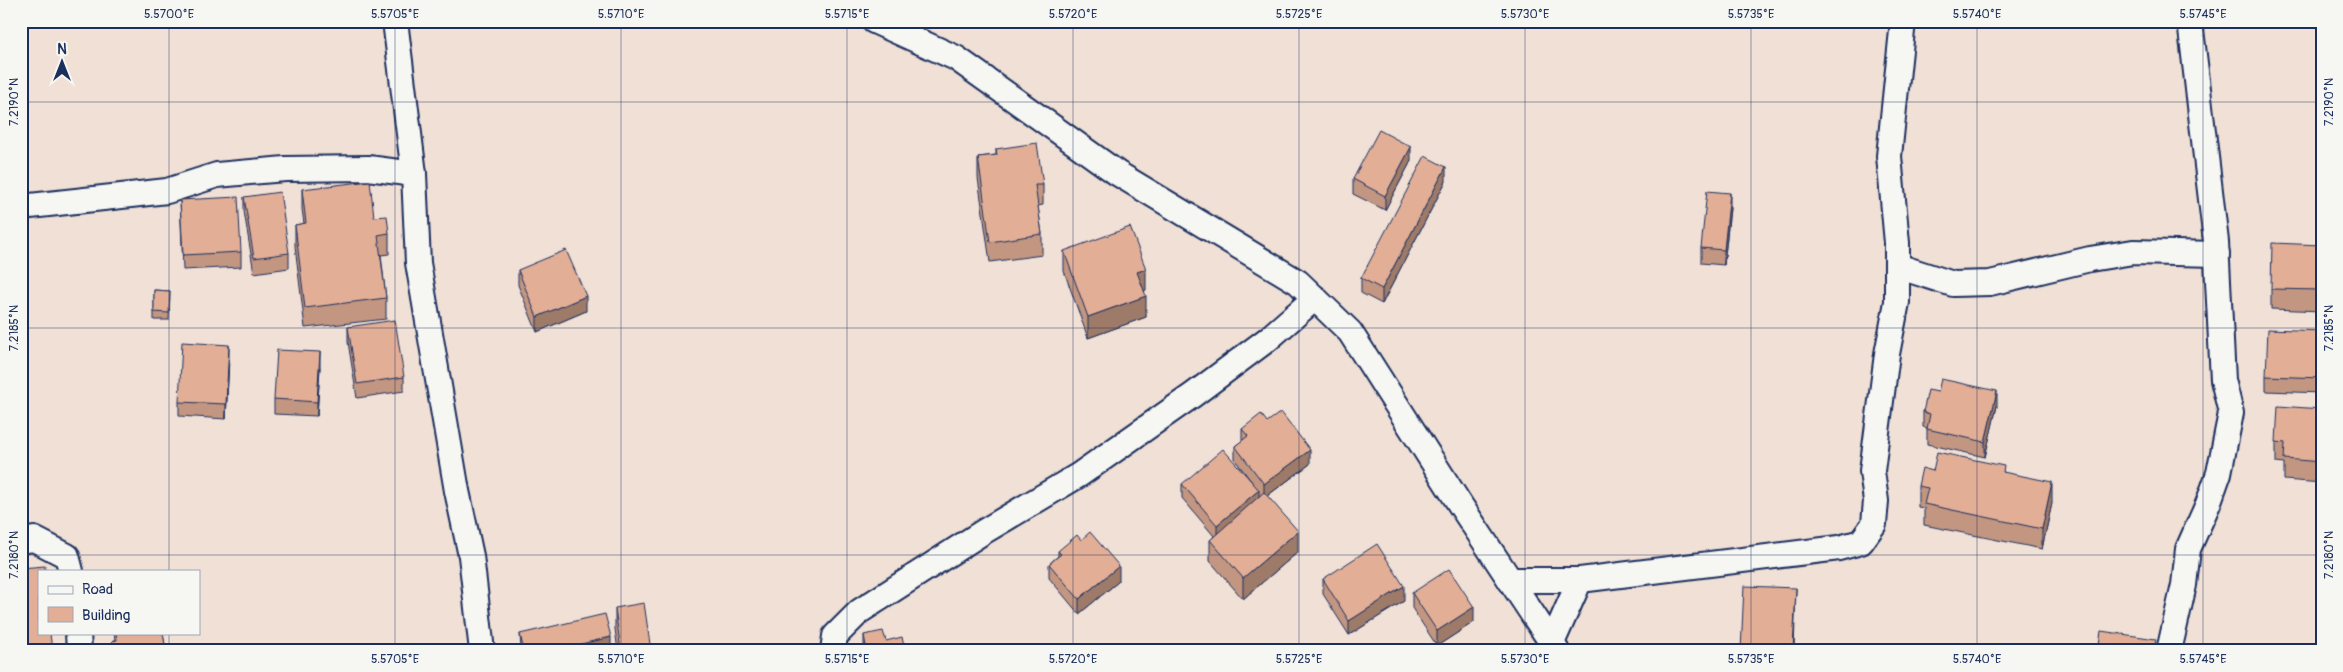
<svg xmlns="http://www.w3.org/2000/svg" width="2343" height="672" font-family="Pangolin,sans-serif">
  <style>
    .lines { fill: none; stroke-linecap: round; stroke-linejoin: round }
    .street-casing { stroke: #1b2f5e; stroke-width: 28 }
    .street { stroke: #f6f6f2; stroke-width: 24 }
    .wall { fill: #c29681; stroke: #1b2f5e }
    .shaded-wall { fill: #9e7a69; stroke: #1b2f5e }
    .building { fill: #e2ae96; stroke: #1b2f5e }
    .ticks { fill: none; stroke: #1b2f5e; stroke-width: 1; stroke-opacity: 0.45 }
    .neatline { fill: none; stroke: #1b2f5e; stroke-width: 2 }
    .ticks-label { font-size: 12px; text-anchor: middle; fill: #1b2f5e }
  </style>
  <rect width="100%" height="100%" fill="#f0e0d6"/>
  <filter id="ink" filterUnits="userSpaceOnUse"><feTurbulence type="fractalNoise" baseFrequency=".02" numOctaves="2"/><feDisplacementMap in="SourceGraphic" scale="10" xChannelSelector="R" yChannelSelector="G"/><feConvolveMatrix kernelMatrix="1 2 1 2 8 2 1 2 1" color-interpolation-filters="sRGB"/></filter>
  <g filter="url(#ink)">
    <g class="lines">
      <g class="street-casing">
        <g id="street">
          <path d="M395,21l19,153 4,89 39,228 14,65 11,95"/>
          <path d="M874,21l82,37 161,115 181,109 52,50 111,174 96,145"/>
          <path d="M21,207l146,-16 50,-16 68,-6 83,-1 46,6"/>
          <path d="M1897,266l56,18 37,-1 100,-24 43,-7 84,2"/>
          <path d="M21,541l13,-2 33,17 4,15"/>
          <path d="M1510,580h70"/>
          <path d="M78,633l1,18"/>
          <path d="M1552,643l28,-63 259,-32 22,-6 13,-18 2,-23 -4,-30 15,-117 10,-52v-59l-8,-87 14,-135"/>
          <path d="M833,651l2,-15 25,-25 123,-79 96,-57 114,-80 75,-56 47,-41"/>
          <path d="M2169,651l15,-66 4,-36 20,-45 11,-31 12,-60 -8,-33 -7,-138 -26,-221"/>
        </g>
      </g>
      <use href="#street" class="street"/>
    </g>
    <g class="wall">
      <path d="M996,149l47,36v20l-5,1 4,28v21l-52,7 -12,-84v-21l18,-2z"/>
      <path d="M1411,161l-26,49 -32,-16v-15z"/>
      <path d="M1446,181l-64,123 -21,-11v-15z"/>
      <path d="M302,189l72,28 15,16v21l-8,1 5,43v21l-81,9 -10,-82v-21l9,-1 -2,-15z"/>
      <path d="M244,197l45,56v15l-35,5 -10,-62z"/>
      <path d="M180,200l61,52v15l-58,3z"/>
      <path d="M1730,208l-6,57 -23,-2v-15z"/>
      <path d="M2322,245v66l-51,-2v-20z"/>
      <path d="M1064,251l82,39h-2l2,27 -58,21 -24,-67z"/>
      <path d="M518,270l68,41 -49,21 -19,-47z"/>
      <path d="M154,290l16,1 -1,29h-15z"/>
      <path d="M348,327l56,50v14l-47,7 -9,-56z"/>
      <path d="M2322,331v62l-56,-2v-15z"/>
      <path d="M229,359l-3,60 -47,-3v-14z"/>
      <path d="M320,367l-3,49 -43,-2v-15z"/>
      <path d="M1938,392l59,14 -12,51 -58,-13v-16l-4,-1v-15z"/>
      <path d="M2322,409v74l-38,-3v-16l-8,-1v-21z"/>
      <path d="M1267,422l43,42 -43,32 31,56 -55,47 -33,-38v-21l4,-4 -32,-38v-14l70,-2 -17,-22v-14l7,-5v-12z"/>
      <path d="M1933,471l71,1 48,31 -10,46 -118,-24v-17l-6,-1v-21z"/>
      <path d="M1058,551l61,30 -40,33 -30,-36v-14l9,-8z"/>
      <path d="M1323,579l81,22 -55,34 -26,-41z"/>
      <path d="M1412,593l62,29 -37,24 -25,-38z"/>
      <path d="M615,608l36,43h-33l-3,-22z"/>
      <path d="M114,633h49l3,18h-54v-10l3,-1z"/>
      <path d="M520,634l91,17h-90z"/>
      <path d="M864,635l22,6 -22,5z"/>
    </g>
    <g class="shaded-wall">
      <path d="M1411,147v14l-26,49v-14z"/>
      <path d="M1446,167v14l-64,123v-15z"/>
      <path d="M1730,193v15l-6,57v-15z"/>
      <path d="M1146,269v21l-9,3v-21z"/>
      <path d="M586,296v15l-49,21v-15z"/>
      <path d="M1146,296v21l-58,21v-21z"/>
      <path d="M229,345v14l-3,60v-15z"/>
      <path d="M320,352v15l-3,49v-14z"/>
      <path d="M1997,391v15l-12,51v-15z"/>
      <path d="M1310,450v14l-46,34v-14z"/>
      <path d="M2052,482v21l-10,46v-20z"/>
      <path d="M1259,490v15l-42,35v-15z"/>
      <path d="M1298,531v21l-55,47v-21z"/>
      <path d="M1119,566v15l-40,33v-15z"/>
      <path d="M1404,586v15l-55,34v-14z"/>
      <path d="M1796,588l-2,63h-1z"/>
      <path d="M1474,607v15l-37,24v-15z"/>
      <path d="M611,637v14h-60z"/>
    </g>
    <g class="building">
      <path d="M1379,130l32,17 -26,49 -32,-17z"/>
      <path d="M1037,143l6,42h-8l7,49 -52,8 -12,-85 19,-2 -1,-6z"/>
      <path d="M1425,156l21,11 -64,122 -21,-11z"/>
      <path d="M370,181l4,36 13,-1 2,17 -11,2 8,63 -81,10 -10,-83 11,-2 -4,-34z"/>
      <path d="M1707,191l23,2 -6,57 -23,-2z"/>
      <path d="M280,192l9,61 -35,5 -10,-61z"/>
      <path d="M238,197l3,55 -58,3 -3,-55z"/>
      <path d="M1130,227l16,42 -9,3 9,24 -58,21 -24,-66z"/>
      <path d="M2272,243l50,2v45l-51,-1z"/>
      <path d="M566,250l20,46 -49,21 -19,-47z"/>
      <path d="M154,290l16,1 -1,22 -15,-1z"/>
      <path d="M395,320l9,57 -47,7 -9,-57z"/>
      <path d="M2268,329l54,2v47l-56,-2z"/>
      <path d="M182,342l47,3 -3,59 -47,-2z"/>
      <path d="M277,350l43,2 -3,50 -43,-3z"/>
      <path d="M1941,379l56,12 -12,51 -58,-13 3,-15 -7,-2 5,-22 10,2z"/>
      <path d="M2278,406l44,3v53l-38,-3 1,-16 -9,-1z"/>
      <path d="M1281,412l29,38 -46,34 -29,-38 13,-10 -6,-7 19,-15 6,8z"/>
      <path d="M1223,449l36,41 -42,35 -35,-41z"/>
      <path d="M1937,452l67,14 -1,6 49,10 -10,47 -118,-25 4,-16 -10,-2 4,-18 11,3z"/>
      <path d="M1264,492l34,39 -55,47 -33,-38z"/>
      <path d="M1090,532l29,34 -40,33 -30,-35 12,-10 -3,-3 19,-16 4,5z"/>
      <path d="M1377,544l27,42 -55,35 -26,-42z"/>
      <path d="M45,566v5h-6v62h11l2,18h-31v-83z"/>
      <path d="M1449,569l25,38 -37,24 -25,-38z"/>
      <path d="M1744,586l52,2 -3,63h-52z"/>
      <path d="M644,603l7,48h-30l-6,-43z"/>
      <path d="M605,614l6,23 -60,14h-27l-4,-17z"/>
      <path d="M883,631l3,10 16,-4 3,14h-56l-1,-1 18,-4 -2,-11z"/>
      <path d="M2101,631l55,8 -2,12h-56z"/>
      <path d="M116,633h47l3,18h-52l-2,-10 5,-1z"/>
    </g>
  </g>
  <path class="ticks" d="M169,21v550M395,21v630M621,21v630M847,21v630M1073,21v630M1299,21v630M1525,21v630M1751,21v630M1977,21v630M2203,21v630M21,102h2301M21,328h2301M21,555h2301M169,633v18"/>
  <rect width="2343" height="672" fill="none" stroke="#f6f6f2" stroke-width="55"/>
  <rect x="38" y="570" width="162" height="65" fill="#f6f6f2" stroke="#9ea6b7"/>
  <rect x="48" y="586" width="25" height="8" fill="#f6f6f2" stroke="#9ea6b7"/>
  <text x="82" y="594" font-size="15" fill="#1b2f5e">Road</text>
  <rect x="48" y="607" width="25" height="15" fill="#e2ae96" stroke="#9ea6b7"/>
  <text x="82" y="620" font-size="15" fill="#1b2f5e">Building</text>
  <g transform="translate(62 62)" stroke="#f6f6f2" stroke-width="4" paint-order="stroke">
  <path d="M0-4L9 19L0 12L-9 19Z" fill="#1b2f5e"/>
  <text y="-8" font-size="14" font-weight="bold" text-anchor="middle" fill="#1b2f5e">N</text>
  </g>
  <rect x="28" y="28" width="2288" height="616" class="neatline"/>
  <g class="ticks-label">
    <text x="169" y="18">5.5700°E</text>
    <text x="395" y="18">5.5705°E</text>
    <text x="621" y="18">5.5710°E</text>
    <text x="847" y="18">5.5715°E</text>
    <text x="1073" y="18">5.5720°E</text>
    <text x="1299" y="18">5.5725°E</text>
    <text x="1525" y="18">5.5730°E</text>
    <text x="1751" y="18">5.5735°E</text>
    <text x="1977" y="18">5.5740°E</text>
    <text x="2203" y="18">5.5745°E</text>
    <text transform="translate(14 102) rotate(-90)" y="4">7.2190°N</text>
    <text transform="translate(2329 102) rotate(-90)" y="4">7.2190°N</text>
    <text transform="translate(14 328) rotate(-90)" y="4">7.2185°N</text>
    <text transform="translate(2329 328) rotate(-90)" y="4">7.2185°N</text>
    <text transform="translate(14 555) rotate(-90)" y="4">7.2180°N</text>
    <text transform="translate(2329 555) rotate(-90)" y="4">7.2180°N</text>
    <text x="395" y="663">5.5705°E</text>
    <text x="621" y="663">5.5710°E</text>
    <text x="847" y="663">5.5715°E</text>
    <text x="1073" y="663">5.5720°E</text>
    <text x="1299" y="663">5.5725°E</text>
    <text x="1525" y="663">5.5730°E</text>
    <text x="1751" y="663">5.5735°E</text>
    <text x="1977" y="663">5.5740°E</text>
    <text x="2203" y="663">5.5745°E</text>
  </g>
</svg>
